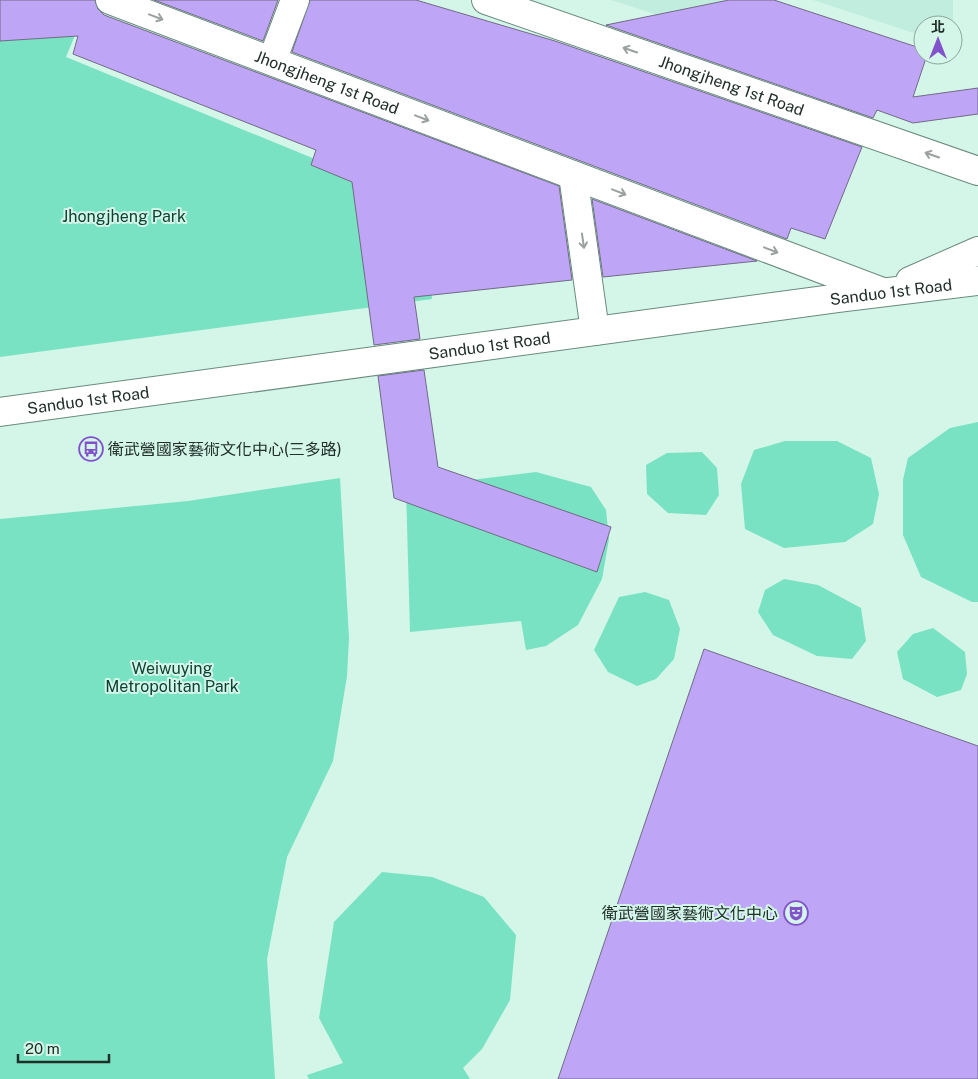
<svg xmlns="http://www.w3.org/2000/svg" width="978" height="1079" font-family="'Public Sans','Noto Sans TC',sans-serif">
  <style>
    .built { fill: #c1edde }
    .green { fill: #78e2c2 }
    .building { fill: #bfa5f6; stroke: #726a84 }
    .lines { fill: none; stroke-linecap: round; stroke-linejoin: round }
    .minor-casing { stroke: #6a8a7e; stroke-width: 30 }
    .minor { stroke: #fff; stroke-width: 28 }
    .oneway { stroke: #9ba19f }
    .labels { text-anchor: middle; stroke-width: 4; stroke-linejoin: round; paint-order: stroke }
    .street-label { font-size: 16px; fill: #212e2a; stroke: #d3f6e9 }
    .park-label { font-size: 16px; fill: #0d4134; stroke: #d3f6e9 }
    .poi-label { font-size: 16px; fill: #212e2a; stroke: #d3f6e9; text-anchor: start }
  </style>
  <rect width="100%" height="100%" fill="#d3f6e9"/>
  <g class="built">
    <path d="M611,0h114l-11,33z"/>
    <path d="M813,0h140v25h-30v11z"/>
  </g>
  <g class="green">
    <path d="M0,1l78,27 -12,29 295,121 63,37 8,84 -432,58z"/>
    <path d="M978,422v180h-6l-51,-25 -18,-42v-55l5,-22 42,-30z"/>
    <path d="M785,441h52l34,17 8,36 -6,30 -28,18 -61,6 -39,-19 -4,-45 13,-34z"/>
    <path d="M702,452l15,16 2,27 -13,20 -38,-2 -21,-19 -1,-29 21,-12z"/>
    <path d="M536,472l55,15 15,23 3,29 -7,40 -24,46 -32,21 -20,4 -5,-29 -111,11 -4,-144z"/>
    <path d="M340,478l9,160 -2,38 -14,85 -46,96 -20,102 8,120h-275v-560l188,-18z"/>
    <path d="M784,579l34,6 43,23 5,33 -14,18 -35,-3 -44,-21 -15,-23 7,-22z"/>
    <path d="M645,592l24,8 11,29 -6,30 -18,20 -19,7 -29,-14 -14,-22 25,-53z"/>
    <path d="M933,628l32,24 2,22 -6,16 -24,7 -34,-18 -6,-27 16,-18z"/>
    <path d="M382,872l50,5 52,20 32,38 -6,65 -28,49 -19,19 7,11h-161l-2,-4 36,-12 -24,-45 15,-96z"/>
  </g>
  <g class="building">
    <path d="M0,0h95l3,9 6,6 455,171 13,94 -158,17 6,42 -46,6 -22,-163 -41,-17 5,-15 -243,-96 5,-18 -78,5z"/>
    <path d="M154,0h124l-15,41z"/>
    <path d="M310,0h106l139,41 307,106 -37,92 -34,-11 -4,11 -495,-187z"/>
    <path d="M729,0h45l149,49v6h4l-14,42 65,-9v26l-65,9 -36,-13 -4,8 -267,-93z"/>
    <path d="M592,199l165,62 -154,16z"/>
    <path d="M424,370l14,97 173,60 -14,45 -203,-74 -16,-122z"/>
    <path d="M704,649l274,97v333h-420z"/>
  </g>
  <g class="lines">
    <g class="minor-casing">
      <g id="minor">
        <path id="s1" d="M110,0l770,291"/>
        <path id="s2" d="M486,0l492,171"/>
        <path d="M272,61l23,-61"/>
        <path d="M573,175l22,156"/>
        <path d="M910,281l68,-30"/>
        <path id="s3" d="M0,412l839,-114 139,-17"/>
      </g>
    </g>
    <use href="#minor" class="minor"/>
  </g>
  <defs><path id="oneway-shaft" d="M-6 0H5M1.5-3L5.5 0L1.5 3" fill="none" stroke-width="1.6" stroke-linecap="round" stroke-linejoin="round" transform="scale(1.25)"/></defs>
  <g class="oneway">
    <use href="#oneway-shaft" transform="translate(156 17) rotate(21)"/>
    <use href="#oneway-shaft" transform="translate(630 50) rotate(-161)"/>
    <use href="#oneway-shaft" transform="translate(422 118) rotate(21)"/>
    <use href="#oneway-shaft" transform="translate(932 155) rotate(-161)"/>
    <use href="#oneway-shaft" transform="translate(619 192) rotate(21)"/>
    <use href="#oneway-shaft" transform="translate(583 241) rotate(82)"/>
    <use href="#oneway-shaft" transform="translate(771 250) rotate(21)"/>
  </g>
  <defs>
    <g id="bus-ring" transform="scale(1.25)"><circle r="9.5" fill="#d3f6e9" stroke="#8252cb" stroke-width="1.5"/><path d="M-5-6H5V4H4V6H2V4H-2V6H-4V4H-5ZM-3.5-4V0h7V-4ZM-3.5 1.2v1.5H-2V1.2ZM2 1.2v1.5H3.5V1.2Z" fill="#8252cb"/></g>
    <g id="theatre-ring" transform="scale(1.25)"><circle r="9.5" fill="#d3f6e9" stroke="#8252cb" stroke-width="1.5"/><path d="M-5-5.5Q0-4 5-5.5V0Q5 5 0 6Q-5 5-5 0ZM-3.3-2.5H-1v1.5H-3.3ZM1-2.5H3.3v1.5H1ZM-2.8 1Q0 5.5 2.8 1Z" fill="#8252cb"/></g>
  </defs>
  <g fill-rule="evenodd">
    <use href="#bus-ring" x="91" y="449"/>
    <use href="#theatre-ring" x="796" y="913"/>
  </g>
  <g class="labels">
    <g class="street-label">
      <text dy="6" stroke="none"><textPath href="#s1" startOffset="232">Jhongjheng 1st Road</textPath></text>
      <text dy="6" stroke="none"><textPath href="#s2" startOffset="260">Jhongjheng 1st Road</textPath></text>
      <text dy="6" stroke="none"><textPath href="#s3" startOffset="899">Sanduo 1st Road</textPath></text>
      <text dy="6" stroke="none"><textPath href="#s3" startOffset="494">Sanduo 1st Road</textPath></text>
      <text dy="6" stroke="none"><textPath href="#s3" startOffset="89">Sanduo 1st Road</textPath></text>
    </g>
    <g class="park-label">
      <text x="124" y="222">Jhongjheng Park</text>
      <text x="172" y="674">Weiwuying<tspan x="172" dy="18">Metropolitan Park</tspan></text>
    </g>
    <g class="poi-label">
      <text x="108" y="455">衛武營國家藝術文化中心(三多路)</text>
      <text x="778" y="919" text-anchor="end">衛武營國家藝術文化中心</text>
    </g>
  </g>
  <g transform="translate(938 40)"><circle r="24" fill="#d3f6e9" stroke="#8ca69d"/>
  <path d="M0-4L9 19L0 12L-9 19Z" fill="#8252cb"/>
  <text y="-8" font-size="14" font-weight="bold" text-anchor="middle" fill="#212e2a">北</text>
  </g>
  <path d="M18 1054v8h91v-8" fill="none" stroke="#212e2a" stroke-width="2.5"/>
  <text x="25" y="1054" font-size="15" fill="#212e2a" stroke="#d3f6e9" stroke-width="4" paint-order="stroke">20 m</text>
</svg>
